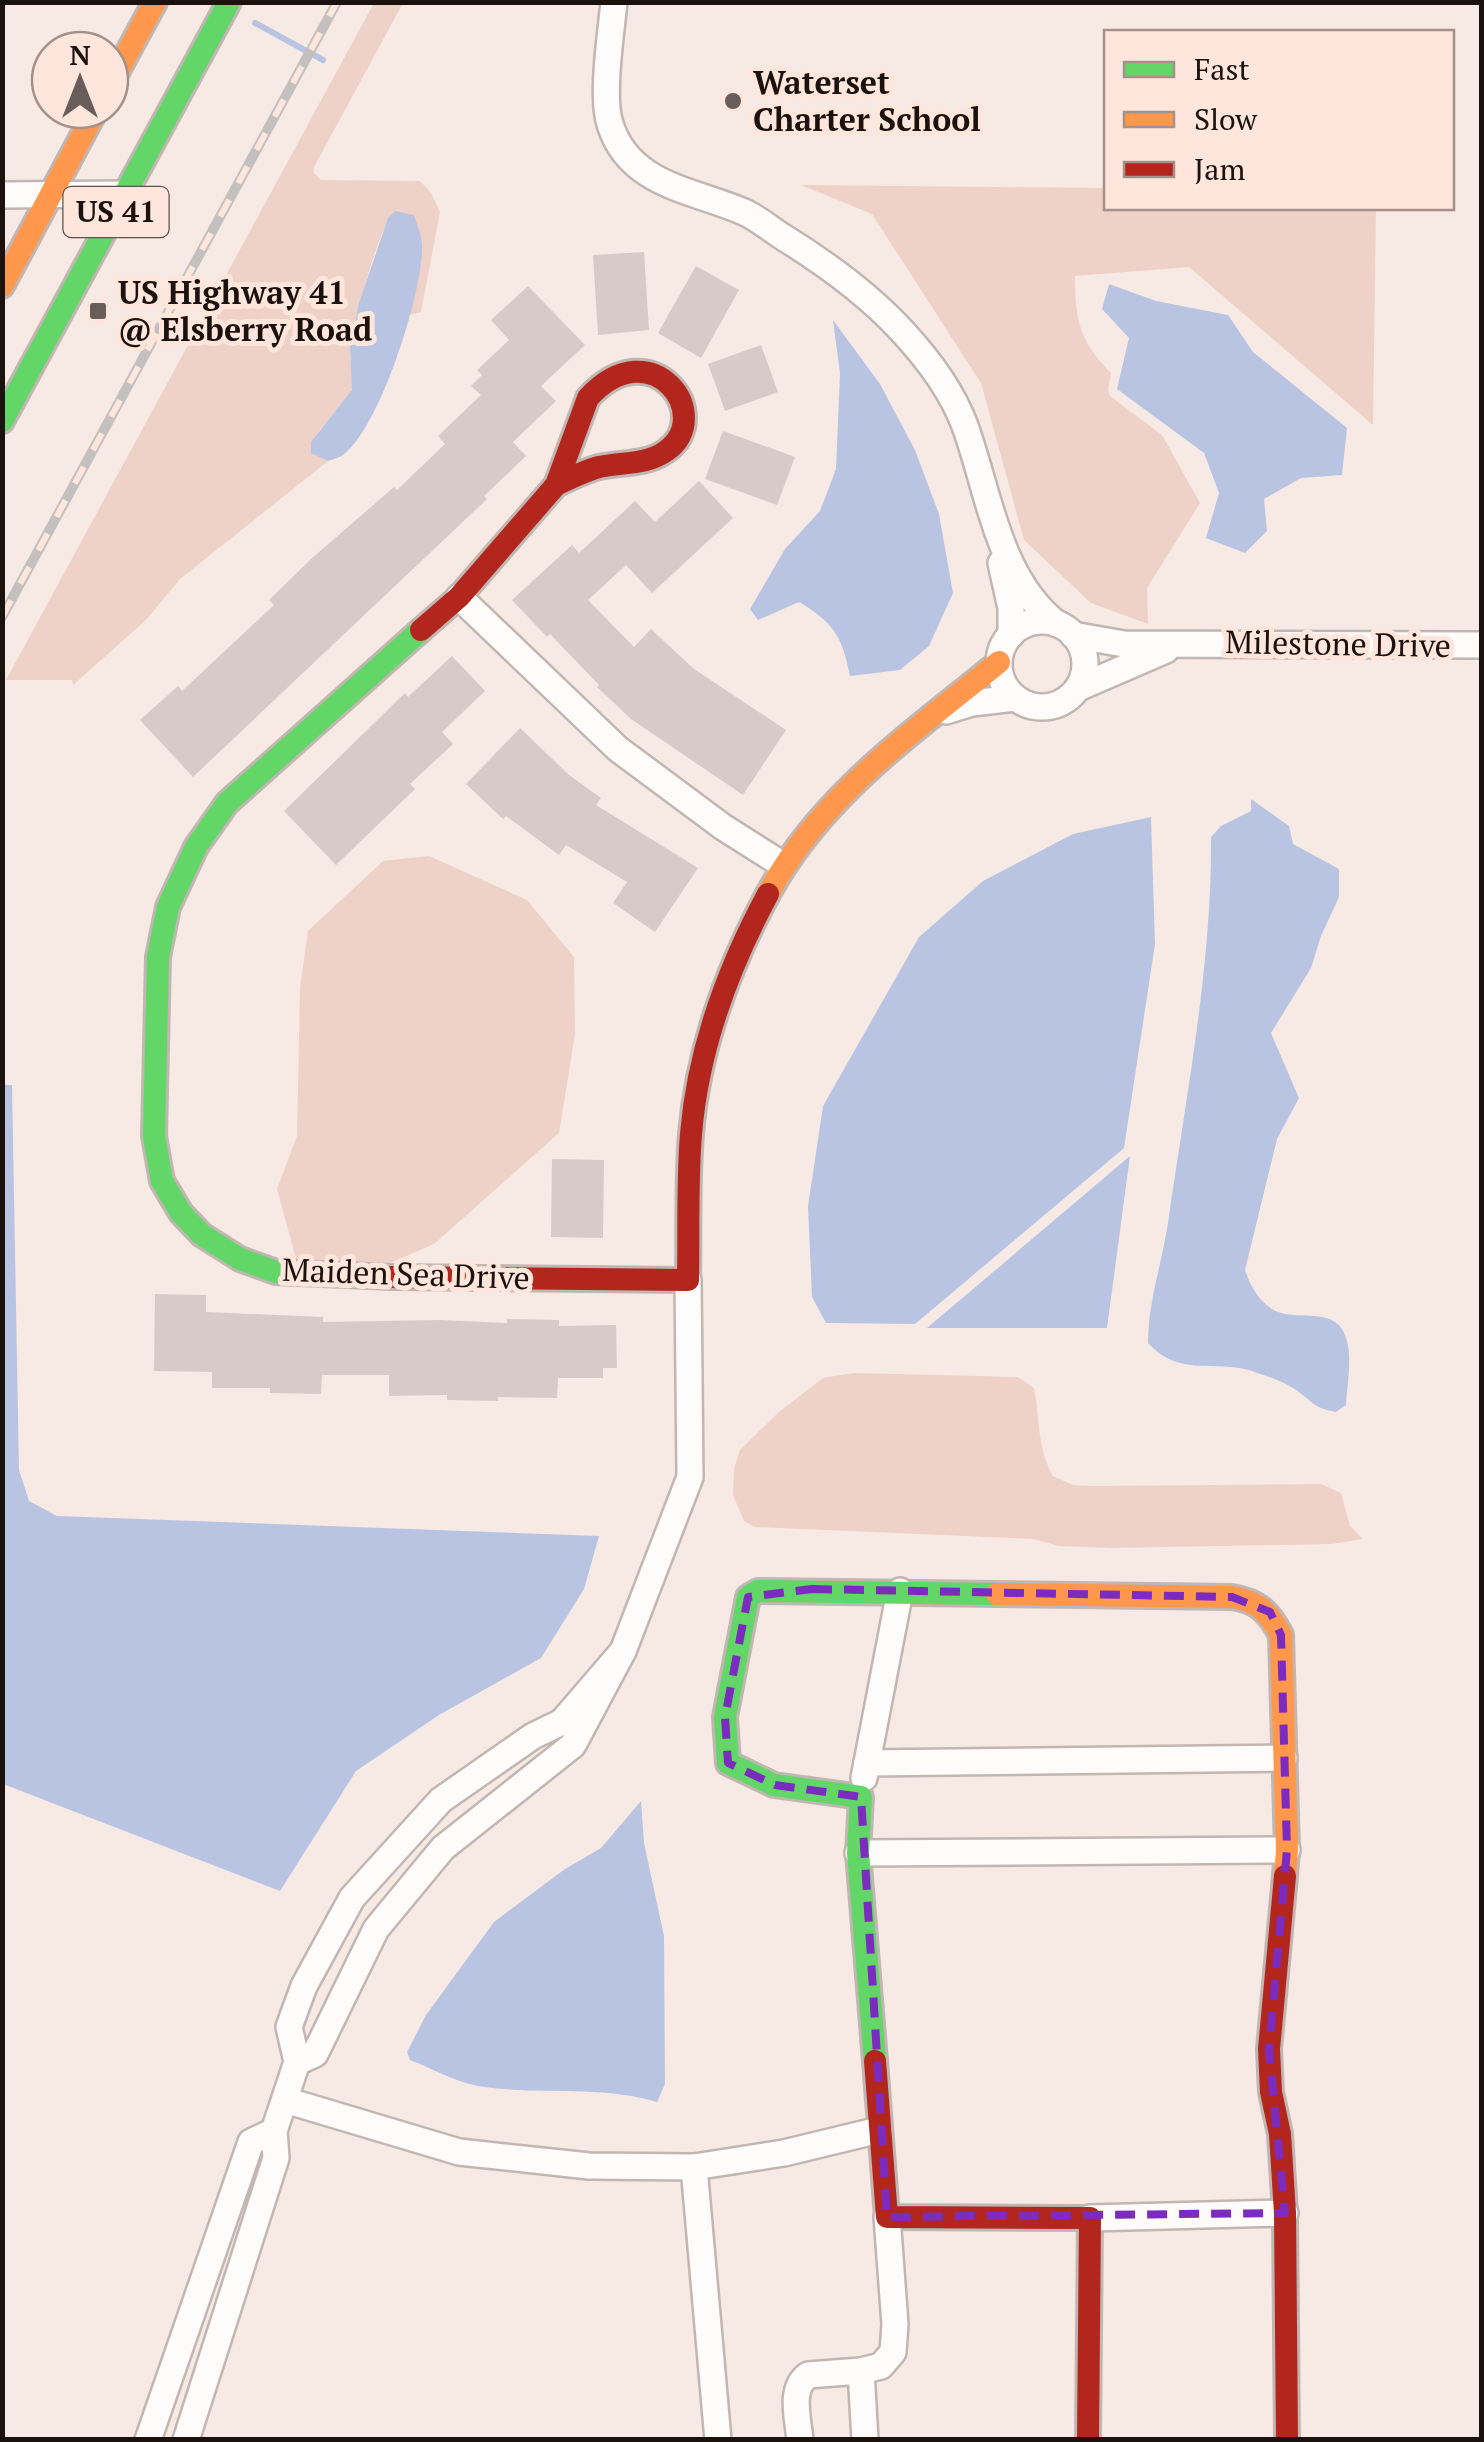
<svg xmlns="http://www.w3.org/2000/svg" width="1484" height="2442" font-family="'PT Serif',serif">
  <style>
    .green { fill: #eed1c7 }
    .water { fill: #b8c4e2 }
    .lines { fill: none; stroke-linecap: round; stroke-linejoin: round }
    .stream { stroke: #b8c4e2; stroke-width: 6 }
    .building { fill: #d7cbc7 }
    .street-casing { stroke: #c2b6b2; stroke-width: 30 }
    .fast-casing { stroke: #c2b6b2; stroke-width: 28 }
    .slow-casing { stroke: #c2b6b2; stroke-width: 28 }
    .jam-casing { stroke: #c2b6b2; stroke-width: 28 }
    .street { stroke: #fefcfb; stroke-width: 25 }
    .fast { stroke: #63d668; stroke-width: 22 }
    .slow { stroke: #ff974d; stroke-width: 22 }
    .jam { stroke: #b3261e; stroke-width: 22 }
    .rail-casing { stroke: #c3c0bf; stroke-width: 10 }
    .rail { stroke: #ffe6dd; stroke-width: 6; stroke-dasharray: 19; stroke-linecap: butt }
    .marked { fill: none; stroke: #7b2cbf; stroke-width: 8; stroke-dasharray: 20 12; stroke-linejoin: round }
    .poi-dot { fill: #685d59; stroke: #ffe6dd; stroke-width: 4 }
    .labels { text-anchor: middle; stroke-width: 10; stroke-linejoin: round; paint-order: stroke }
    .shield { fill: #ffe6dd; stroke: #5f514b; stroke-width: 2.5 }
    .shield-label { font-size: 30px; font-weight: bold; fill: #1b110d }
    .poi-label { font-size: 32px; font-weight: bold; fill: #1b110d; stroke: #ffe6dd; text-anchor: start }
    .street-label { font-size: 32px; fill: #1b110d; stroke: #ffe6dd }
  </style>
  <rect width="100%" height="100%" fill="#f7eae5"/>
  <g class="green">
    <path d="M374,3h29l-89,164v6l7,7 99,1 11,12 9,19 -19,100 -11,3 12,-70 -27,-34c-17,16 -42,115 -45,139 -1,12 5,27 2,39 -8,26 -41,36 -40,64l16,8 -148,118 -34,41 -73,65 -1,-5h-66z"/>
    <path d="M801,185l305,3v20h270l-3,217 -184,-158 -114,9c0,43 4,65 36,97l-3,17 2,6 52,39 38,68 -53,85 1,36 -57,-21 -67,-63 -43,-157 -109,-169z"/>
    <path d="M429,856l98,44 47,57 1,77 -16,99 -125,111 -46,20 -91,-2 -20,-73 20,-53 3,-148 8,-57 75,-70z"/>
    <path d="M853,1373l165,4 16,11c6,31 3,60 19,88l20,9 21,1 227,-2 20,9 9,33 13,13 -31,5 -220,4 -53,-2 -26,-7 -278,-12 -11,-6 -11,-26 1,-26 6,-19 39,-38 44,-34z"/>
  </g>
  <g class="water">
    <path d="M395,211l19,4c3,10 8,21 8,31 1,46 -42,182 -79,209 -5,3 -10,4 -15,6l-17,-8v-11l41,-52 -2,-42 9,-45 29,-85z"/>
    <path d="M1109,284l47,17 72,14 25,37 94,76 -5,47 -41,3 -37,21 3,32 -22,22 -39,-15 13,-45 -15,-40 -87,-64 12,-51 -27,-29z"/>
    <path d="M833,320l47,64 35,66 24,64 14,79 -24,53 -29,24 -50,6c-8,-40 -16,-53 -51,-74l-41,18 -8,-11 35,-60 35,-38 16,-42 4,-96z"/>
    <path d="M1251,799l38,27 4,18 46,25v28l-18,39 -10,32 -40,65 28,65 -22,41 -32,131c5,15 13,30 27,39 23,15 66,-7 75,32 5,19 0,44 -1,64l-10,7c-25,-5 -21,-9 -40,-22 -13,-9 -30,-14 -44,-19 -39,-12 -72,7 -104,-28 0,-41 14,-80 20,-120 18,-127 44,-257 43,-386l10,-11 30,-15z"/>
    <path d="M1151,817l4,127 -31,204 -209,176 -89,-1 -14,-26 -4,-91 15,-100 96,-169 64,-56 90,-47z"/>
    <path d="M3,1085h9l7,385 10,31 28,15 542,20 -15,53 -43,69 -102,57 -83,56 -76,120 -277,-107z"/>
    <path d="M1130,1156l-23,172h-180z"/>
    <path d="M641,1801l3,42 20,93 1,148 -8,18c-55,-17 -116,-7 -173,-15 -25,-3 -51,-18 -74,-27l-3,-8 19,-37 68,-93 71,-53 36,-21z"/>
  </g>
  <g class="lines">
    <path class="stream" d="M255,23l68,37"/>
  </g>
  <g class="building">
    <path d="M644,252l5,78 -51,5 -5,-80z"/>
    <path d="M696,266l43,24 -38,68 -43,-25z"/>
    <path d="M528,286l57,59 -44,41 15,15 -43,41 13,14 -42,40 3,3 -294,278 -53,-57 38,-34 4,5 92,-86 -5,-5 42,-41 83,-72 3,3 48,-46 -7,-8 43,-41 -10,-9 11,-11 -5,-5 32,-30 -18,-20z"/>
    <path d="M761,345l17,47 -53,19 -17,-47z"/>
    <path d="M723,431l72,26 -18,48 -72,-26z"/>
    <path d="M699,481l34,37 -81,75 -26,-28 -38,35 46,47 17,-18 43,40 92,61 -43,65 -112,-76 -34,-32 2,-2 -49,-51 -3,3 -35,-37 60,-55 7,8 56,-52 20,21z"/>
    <path d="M452,656l33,35 -43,41 11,12 -43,40 5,5 -79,76 -52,-54 121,-118 3,4z"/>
    <path d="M520,728l49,47 32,23 -5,7 102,63 -43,64 -42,-29 14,-21 -61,-37 -7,10 -53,-39 -3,3 -37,-35z"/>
    <path d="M552,1159l52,1 -1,78 -52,-1z"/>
    <path d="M155,1294l51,1v17l117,5v5l117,-2 67,3v-4l52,1v6l57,-1 1,43h-14v10h-45l-1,20 -59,-1v4l-51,-1v-5l-58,1v-21h-67l-1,19 -51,-1v-5h-58v-16l-58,-1z"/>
  </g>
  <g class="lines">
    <g class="street-casing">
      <g id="street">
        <path d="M614,2c-3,31 -13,95 -4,122 19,62 84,66 134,88 14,6 26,17 39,25 42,26 85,57 119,94 26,28 50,60 63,95 24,66 33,152 92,198"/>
        <path d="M2,195l123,-1"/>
        <path d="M1001,563l10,45v27"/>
        <path d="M459,597l159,152 105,78 60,38"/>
        <circle cx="1042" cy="664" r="43"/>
        <path d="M1073,635l51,9 358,1"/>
        <path d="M1078,688l88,-38"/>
        <path d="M946,711l26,-8 43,-5"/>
        <path d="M623,1651l67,-174 -2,-197"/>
        <path d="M867,1763l417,-5"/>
        <path d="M864,1778l36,-187"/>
        <path d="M858,1853l429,-3"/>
        <path d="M285,2100l174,52 130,14 105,1 90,-14 95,-23"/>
        <path d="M274,2131l23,-69 -8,-35 15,-41 48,-88 89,-98 92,-64 29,-14 61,-71 -50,94 -130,103 -67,81 -61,125 -18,8"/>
        <path d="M694,2167l24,273"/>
        <path d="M1090,2218l195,-5"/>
        <path d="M861,2371l4,69"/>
        <path d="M148,2440l103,-298 23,-11 2,27 -90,282"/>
        <path d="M800,2440c-2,-22 -11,-51 8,-65l53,-4 20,-5 12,-14 2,-28 -8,-107"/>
      </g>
    </g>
    <g class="fast-casing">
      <g id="fast">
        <path d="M2,421l227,-419"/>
        <path d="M392,1277l-116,-5 -36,-13 -38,-24 -21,-22 -19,-32 -8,-45 4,-179 10,-50 28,-60 31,-44 194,-173"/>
        <path d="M875,2061l-17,-208 3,-56 -87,-12 -46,-22 -3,-46 23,-120 10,-6 239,3"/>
      </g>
    </g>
    <g class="slow-casing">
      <g id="slow">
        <path d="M110,85l45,-83"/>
        <path d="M2,286l94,-176"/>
        <path d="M768,894c53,-99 146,-162 231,-232"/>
        <path d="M997,1594l235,3c26,4 37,15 49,38l6,215 -2,26"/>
      </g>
    </g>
    <g class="jam-casing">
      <g id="jam">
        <path d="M421,630l38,-33 97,-112 32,-87c64,-70 128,18 78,53 -19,14 -45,11 -67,16 -15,4 -29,11 -43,18"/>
        <path d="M392,1277l296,3c1,-48 -1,-98 3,-146 7,-85 37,-166 77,-240"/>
        <path d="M1285,1876l-16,173 2,43 9,42 5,79 2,227"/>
        <path d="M875,2061l12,156 203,1 -2,222"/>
      </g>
    </g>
    <use href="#street" class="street"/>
    <use href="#fast" class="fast"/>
    <use href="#slow" class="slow"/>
    <use href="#jam" class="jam"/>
    <g class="rail-casing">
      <path id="rail" d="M2,617l335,-615"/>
    </g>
    <use href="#rail" class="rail"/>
  </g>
  <path class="marked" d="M812,1589l420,8 38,15 11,23 6,215 -18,199 16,164 -398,4 -26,-420 -86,-12 -47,-22 -3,-46 23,-120z"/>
  <g class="poi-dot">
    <circle cx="733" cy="101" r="10"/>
    <rect x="88" y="301" width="20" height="20" rx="5"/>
  </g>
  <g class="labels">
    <rect class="shield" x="63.5" y="187" width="105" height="50" rx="8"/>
    <g class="shield-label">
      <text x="116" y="222">US 41</text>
    </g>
    <g class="poi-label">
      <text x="753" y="94">Waterset<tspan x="753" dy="37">Charter School</tspan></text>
      <text x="118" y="304">US Highway 41<tspan x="118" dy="37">@ Elsberry Road</tspan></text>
    </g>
    <g class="street-label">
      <text transform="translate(1338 644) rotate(1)" y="11">Milestone Drive</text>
      <text transform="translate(406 1274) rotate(2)" y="11">Maiden Sea Drive</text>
    </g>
  </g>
  <rect width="1484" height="2442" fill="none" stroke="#1b110d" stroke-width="10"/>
  <rect x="1104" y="30" width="350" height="180" fill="#ffe6dd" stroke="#a4918a" stroke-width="2.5"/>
  <rect x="1124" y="62" width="50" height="15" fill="#63d668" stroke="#a4918a" stroke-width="2.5"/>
  <text x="1194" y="80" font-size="30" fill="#1b110d">Fast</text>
  <rect x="1124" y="112" width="50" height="15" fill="#ff974d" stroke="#a4918a" stroke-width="2.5"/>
  <text x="1194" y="130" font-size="30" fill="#1b110d">Slow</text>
  <rect x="1124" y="162" width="50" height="15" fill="#b3261e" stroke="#a4918a" stroke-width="2.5"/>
  <text x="1194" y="180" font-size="30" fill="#1b110d">Jam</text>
  <g transform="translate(80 80)"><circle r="48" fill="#ffe6dd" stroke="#a4918a" stroke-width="2.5"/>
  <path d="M0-8L18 38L0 25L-18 38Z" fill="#685d59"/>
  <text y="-15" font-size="28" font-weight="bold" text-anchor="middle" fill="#1b110d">N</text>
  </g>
</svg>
